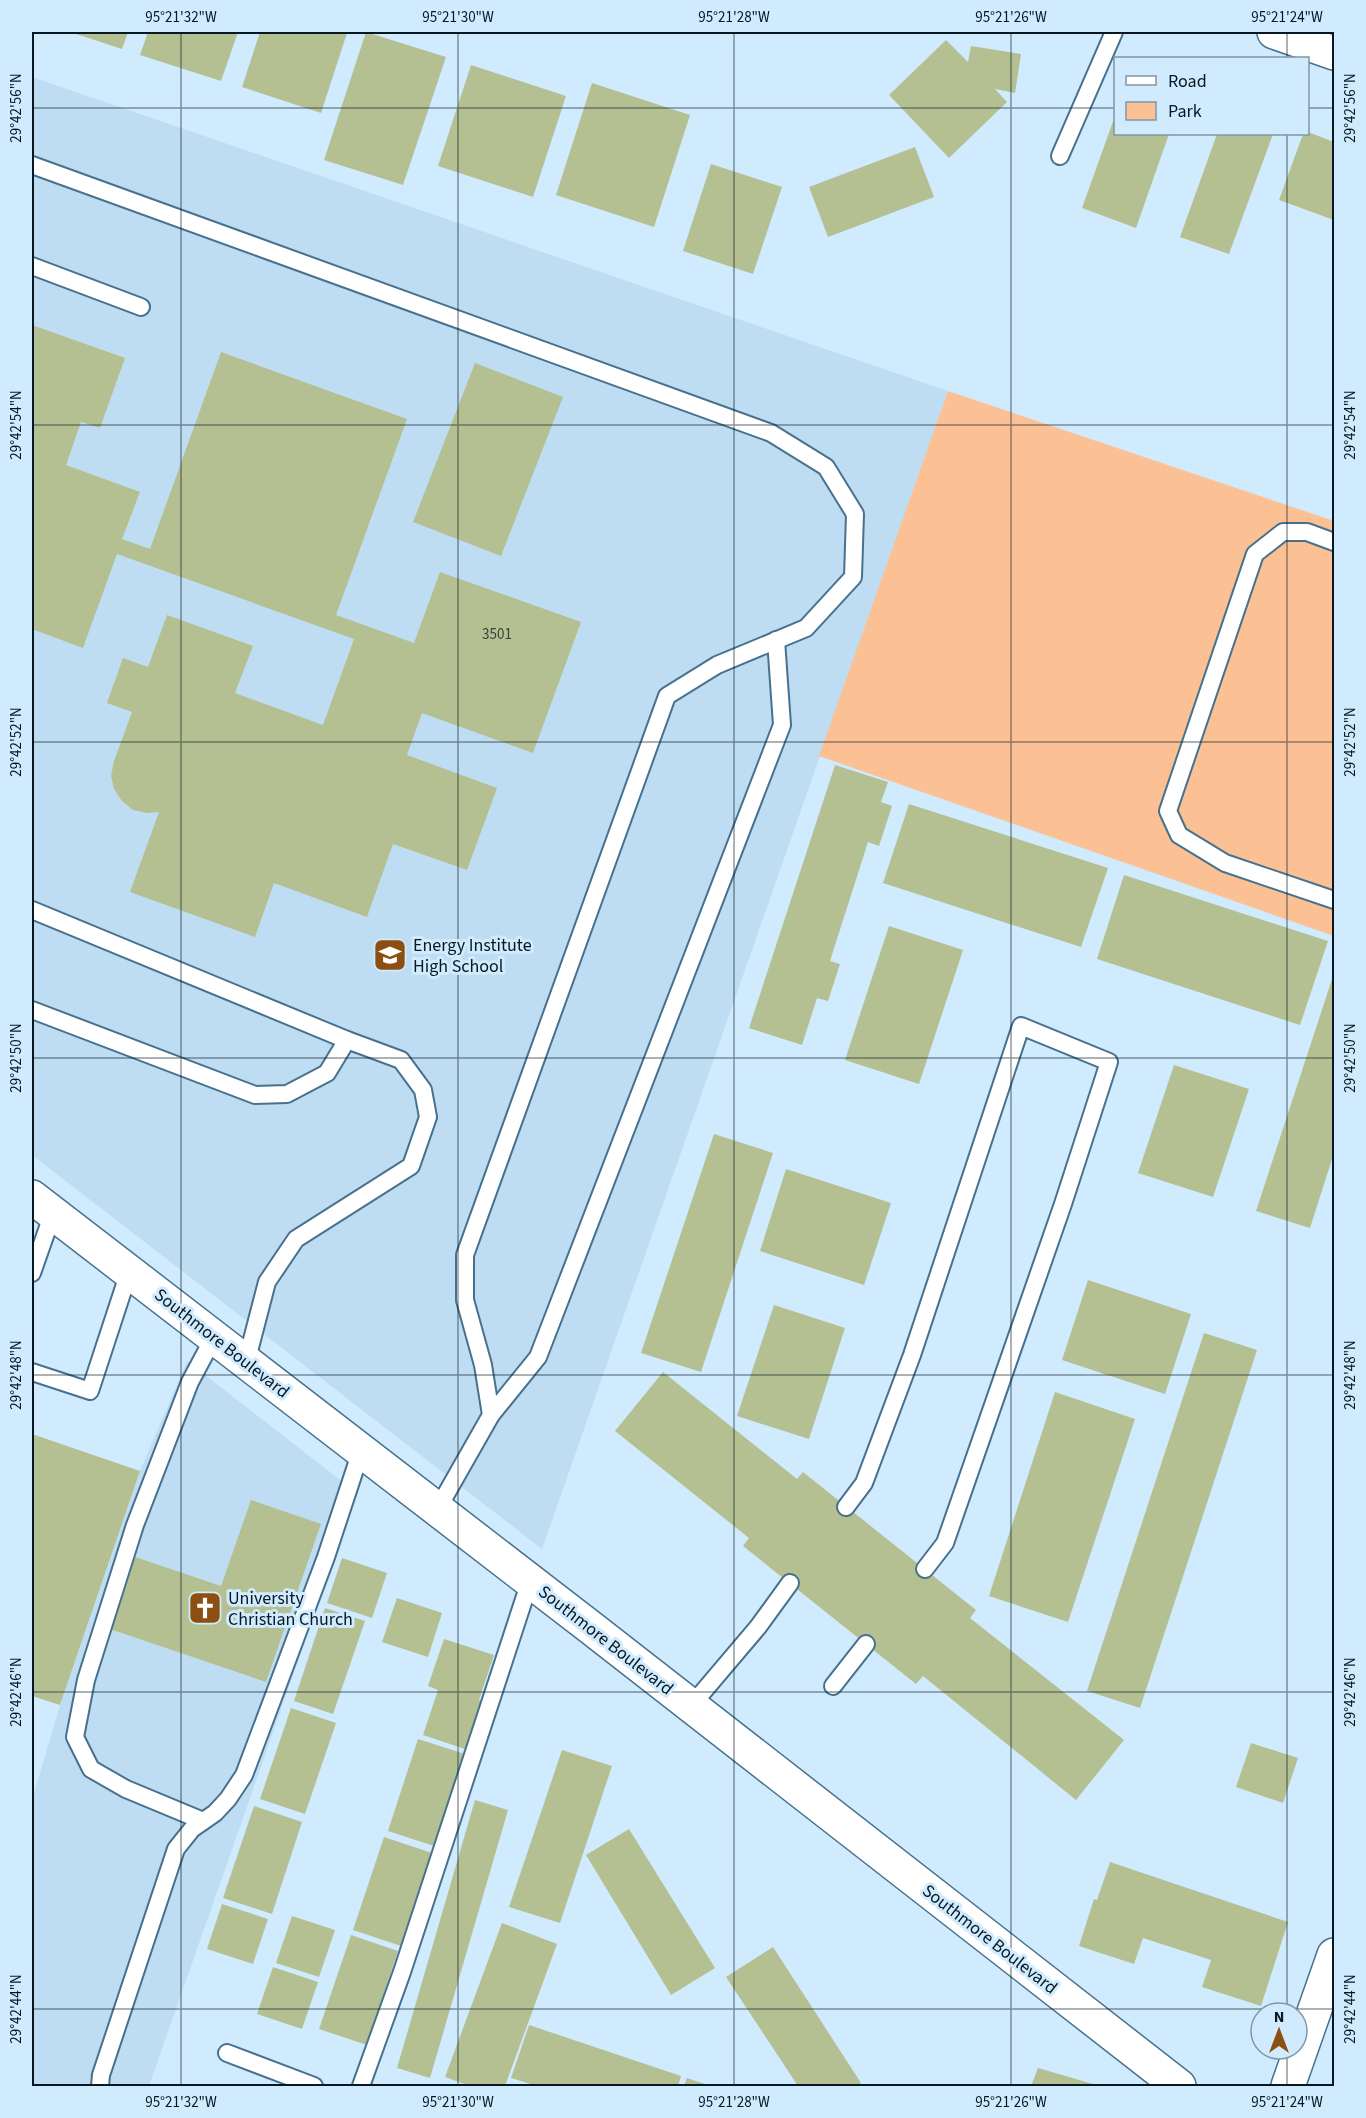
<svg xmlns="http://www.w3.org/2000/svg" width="1366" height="2118" font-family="'Source Sans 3',sans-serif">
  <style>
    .built { fill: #beddf2 }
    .green { fill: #fbc194 }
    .building { fill: #b4c092 }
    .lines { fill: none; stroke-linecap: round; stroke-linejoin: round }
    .service-casing { stroke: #47718d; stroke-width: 20 }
    .minor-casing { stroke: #47718d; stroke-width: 36 }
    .tertiary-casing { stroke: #47718d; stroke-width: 36 }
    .service { stroke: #fff; stroke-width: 16 }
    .minor { stroke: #fff; stroke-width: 33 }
    .tertiary { stroke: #fff; stroke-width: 33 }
    .ticks { fill: none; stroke: #071823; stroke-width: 1.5; stroke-opacity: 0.45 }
    .labels { text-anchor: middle; stroke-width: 6; stroke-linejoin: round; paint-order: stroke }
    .number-label { font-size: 15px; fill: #32423f }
    .poi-label { font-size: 18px; fill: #071823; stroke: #d0ebfe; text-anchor: start }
    .street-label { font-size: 18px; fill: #071823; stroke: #d0ebfe }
    .neatline { fill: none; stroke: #071823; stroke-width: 2 }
    .ticks-label { font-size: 15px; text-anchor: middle; fill: #071823 }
  </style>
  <rect width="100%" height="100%" fill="#d0ebfe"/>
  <g class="built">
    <path d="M32,77l916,314 -406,1158 -510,-394z"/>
    <path d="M187,1361l170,132 -208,593h-117v-286l28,-95 80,-234z"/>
  </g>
  <path class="green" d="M948,391l386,130v415l-515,-180z"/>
  <g class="building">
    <path d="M70,32h58l-6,17z"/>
    <path d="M148,32h90l-17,49 -81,-26z"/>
    <path d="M260,32h81l6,1 -26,80 -79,-26z"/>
    <path d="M366,32l80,25 -43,128 -79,-25z"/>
    <path d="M946,40l22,22 3,-16 50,8 -6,39 -20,-4 12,13 -58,56 -60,-63z"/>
    <path d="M471,65l95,31 -33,101 -95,-31z"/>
    <path d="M592,83l98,32 -36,112 -98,-32z"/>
    <path d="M1115,116l1,18h53l-33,94 -54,-20z"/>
    <path d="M1308,132l26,10v78l-55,-20 24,-66z"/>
    <path d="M1217,134h56l-44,120 -49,-17z"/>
    <path d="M915,147l19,50 -106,40 -19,-50z"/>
    <path d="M711,164l71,23 -29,87 -70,-23z"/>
    <path d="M32,325l93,33 -25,70 -19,-6 -15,43 74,27 -18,47 28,10 71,-197 186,67 -71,196 78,28 26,-71 141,50 -48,131 -111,-40 -15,42 90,33 -30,82 -74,-26 -26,73 -93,-34 -19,54 -125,-45 29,-80 -12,1 -14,-3 -11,-9 -8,-12 -3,-13 3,-15 18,-49 -25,-9 16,-45 25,9 19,-52 86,31 -18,47 88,32 31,-86 -237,-85 -34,94 -51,-19z"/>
    <path d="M475,363l88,34 -62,159 -88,-34z"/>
    <path d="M835,765l53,17 -7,20 11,4 -13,40 -11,-4 -38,119 10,3 -12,37 -11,-3 -15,47 -53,-17z"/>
    <path d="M909,804l199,64 -27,79 -198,-64z"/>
    <path d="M1124,875l204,66 -28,84 -203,-66z"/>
    <path d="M889,926l74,24 -44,134 -74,-24z"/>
    <path d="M1334,973v180l-24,75 -54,-17z"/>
    <path d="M1174,1065l75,24 -36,108 -75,-24z"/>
    <path d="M714,1134l59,19 -72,219 -60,-19z"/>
    <path d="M786,1169l105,34 -27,82 -104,-34z"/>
    <path d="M1088,1280l103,34 -26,80 -103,-34z"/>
    <path d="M774,1305l71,23 -36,111 -72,-23z"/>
    <path d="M1204,1333l53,17 -117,358 -53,-17z"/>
    <path d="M663,1372l134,107 6,-7 173,138 -6,8 154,122 -48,60 -153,-124 -7,8 -173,-138 6,-8 -134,-107z"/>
    <path d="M1055,1392l80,27 -67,203 -79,-26z"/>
    <path d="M32,1434l108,37 -80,234 -28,-9z"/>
    <path d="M251,1500l70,24 -55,158 -156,-53 25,-72 86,29z"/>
    <path d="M342,1558l45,15 -15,45 -45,-15z"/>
    <path d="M397,1598l45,15 -14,44 -46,-15z"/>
    <path d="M325,1608l40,13 -32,93 -39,-13z"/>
    <path d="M444,1639l50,16 -15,45 9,3 -17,48 -48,-16 15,-45 -10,-4z"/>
    <path d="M291,1708l45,15 -31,91 -45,-15z"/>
    <path d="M418,1739l50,16 -31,92 -49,-16z"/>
    <path d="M1251,1743l47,15 -15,45 -47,-16z"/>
    <path d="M562,1750l50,16 -52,157 -51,-16z"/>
    <path d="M475,1800l33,10 -78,268 -33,-10z"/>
    <path d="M254,1806l48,16 -30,92 -49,-16z"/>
    <path d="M629,1829l86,139 -44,27 -85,-140z"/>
    <path d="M384,1837l48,16 -31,93 -48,-16z"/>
    <path d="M1110,1862l178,60 -27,84 -59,-19 9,-27 -68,-22 -9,26 -55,-18 15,-47 3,1z"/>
    <path d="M222,1904l46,15 -15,45 -46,-15z"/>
    <path d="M292,1916l43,14 -16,47 -43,-14z"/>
    <path d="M502,1923l55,21 -52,142h-35l-25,-9z"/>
    <path d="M351,1935l47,16 -31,94 -48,-16z"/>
    <path d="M773,1947l88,136 -5,3h-58l-72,-109z"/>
    <path d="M273,1967l45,15 -16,47 -45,-15z"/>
    <path d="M529,2025l152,51 -3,10h-141l-26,-8z"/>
    <path d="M1038,2068l62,18h-69z"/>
    <path d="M687,2078l24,8h-27z"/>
  </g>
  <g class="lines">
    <g class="service-casing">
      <g id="service">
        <path d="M1060,156l54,-124"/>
        <path d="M32,165l739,268 55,34 29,47 -2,63 -47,51 -89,37 -50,31 -202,559v45l18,65 8,50 -54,95"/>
        <path d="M32,266l109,41"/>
        <path d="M1334,542l-27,-10h-24l-28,22 -87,257 11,24 46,28 109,37"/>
        <path d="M32,910l315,130 54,20 22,30 5,27 -17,49 -115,73 -29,43 -21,81"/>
        <path d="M32,1010l223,85 32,-1 40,-21 20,-33"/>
        <path d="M32,1273l21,-60"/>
        <path d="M32,1372l58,19 39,-119"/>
        <path d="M491,1415l47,-58 244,-632 -6,-85"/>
        <path d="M846,1507l18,-24 48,-128 109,-329 88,36 -46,142 -118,339 -20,26"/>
        <path d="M833,1686l33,-42"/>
        <path d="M691,1706l67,-79 32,-44"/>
        <path d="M203,1821l-77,-32 -35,-20 -16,-32 11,-57 49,-155 55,-143 24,-45"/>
        <path d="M227,2053l87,33"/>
        <path d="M100,2086l1,-11 75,-226 16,-20 23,-16 13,-14 16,-24 82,-218 35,-106"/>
        <path d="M361,2086l41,-114 128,-391"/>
      </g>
    </g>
    <g class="minor-casing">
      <g id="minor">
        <path d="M1274,32l60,21"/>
        <path d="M1288,2086l46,-131"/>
      </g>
    </g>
    <g class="tertiary-casing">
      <path id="tertiary" d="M32,1197l558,430 589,459"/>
    </g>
    <use href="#service" class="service"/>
    <use href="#minor" class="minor"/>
    <use href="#tertiary" class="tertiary"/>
  </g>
  <path class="ticks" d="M181,32v2054M458,32v2054M734,32v2054M1011,32v2054M1287,32v26M32,108h1084M1308,108h26M1287,134v1879M32,425h1302M32,742h1302M32,1058h1302M32,1375h1302M32,1692h1302M32,2009h1302M1287,2049v37"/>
  <defs>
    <g id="school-square" transform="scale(1.725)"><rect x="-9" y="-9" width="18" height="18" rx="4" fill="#8c4f11" stroke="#d0ebfe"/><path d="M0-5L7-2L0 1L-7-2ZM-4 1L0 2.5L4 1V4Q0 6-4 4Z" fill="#fff"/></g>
    <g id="church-square" transform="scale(1.725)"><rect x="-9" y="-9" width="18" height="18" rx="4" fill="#8c4f11" stroke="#d0ebfe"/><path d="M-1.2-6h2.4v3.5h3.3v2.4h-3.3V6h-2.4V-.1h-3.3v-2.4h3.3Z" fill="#fff"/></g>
  </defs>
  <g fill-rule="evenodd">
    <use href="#school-square" x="390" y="955"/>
    <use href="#church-square" x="205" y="1608"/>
  </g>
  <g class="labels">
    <g class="number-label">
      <text x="497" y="639">3501</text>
    </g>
    <g class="poi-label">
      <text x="413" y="951">Energy Institute<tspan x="413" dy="21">High School</tspan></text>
      <text x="228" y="1604">University<tspan x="228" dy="21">Christian Church</tspan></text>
    </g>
    <g class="street-label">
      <text transform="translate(222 1343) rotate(38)" y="6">Southmore Boulevard</text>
      <text transform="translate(606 1640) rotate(38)" y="6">Southmore Boulevard</text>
      <text transform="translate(990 1939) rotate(38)" y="6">Southmore Boulevard</text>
    </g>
  </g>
  <rect width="1366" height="2118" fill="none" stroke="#d0ebfe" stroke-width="66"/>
  <rect x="1114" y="57" width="195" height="78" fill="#d0ebfe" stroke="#8097a6" stroke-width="1.5"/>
  <rect x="1126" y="76" width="30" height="9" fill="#ffffff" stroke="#8097a6" stroke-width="1.5"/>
  <text x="1168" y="87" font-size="18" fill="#071823">Road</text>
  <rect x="1126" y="102" width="30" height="18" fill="#fbc194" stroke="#8097a6" stroke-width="1.5"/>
  <text x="1168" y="117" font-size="18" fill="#071823">Park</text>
  <g transform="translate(1279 2031)"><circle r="28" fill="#d0ebfe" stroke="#8097a6" stroke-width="1.5"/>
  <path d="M0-4.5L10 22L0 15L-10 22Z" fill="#8c4f11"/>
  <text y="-9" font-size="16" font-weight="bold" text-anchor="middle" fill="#071823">N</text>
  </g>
  <rect x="33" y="33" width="1300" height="2052" class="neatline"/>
  <g class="ticks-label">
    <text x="181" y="22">95°21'32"W</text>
    <text x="458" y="22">95°21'30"W</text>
    <text x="734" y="22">95°21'28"W</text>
    <text x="1011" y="22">95°21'26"W</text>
    <text x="1287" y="22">95°21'24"W</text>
    <text transform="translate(16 108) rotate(-90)" y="5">29°42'56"N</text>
    <text transform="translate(1350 108) rotate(-90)" y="5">29°42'56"N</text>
    <text transform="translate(16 425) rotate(-90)" y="5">29°42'54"N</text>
    <text transform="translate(1350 425) rotate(-90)" y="5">29°42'54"N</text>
    <text transform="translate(16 742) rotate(-90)" y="5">29°42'52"N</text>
    <text transform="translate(1350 742) rotate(-90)" y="5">29°42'52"N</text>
    <text transform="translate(16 1058) rotate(-90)" y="5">29°42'50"N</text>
    <text transform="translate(1350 1058) rotate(-90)" y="5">29°42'50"N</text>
    <text transform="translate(16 1375) rotate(-90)" y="5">29°42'48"N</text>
    <text transform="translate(1350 1375) rotate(-90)" y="5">29°42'48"N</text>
    <text transform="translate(16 1692) rotate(-90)" y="5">29°42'46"N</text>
    <text transform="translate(1350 1692) rotate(-90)" y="5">29°42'46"N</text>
    <text transform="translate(16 2009) rotate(-90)" y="5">29°42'44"N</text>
    <text transform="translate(1350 2009) rotate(-90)" y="5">29°42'44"N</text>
    <text x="181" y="2107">95°21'32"W</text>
    <text x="458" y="2107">95°21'30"W</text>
    <text x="734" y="2107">95°21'28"W</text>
    <text x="1011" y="2107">95°21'26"W</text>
    <text x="1287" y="2107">95°21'24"W</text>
  </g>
</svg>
